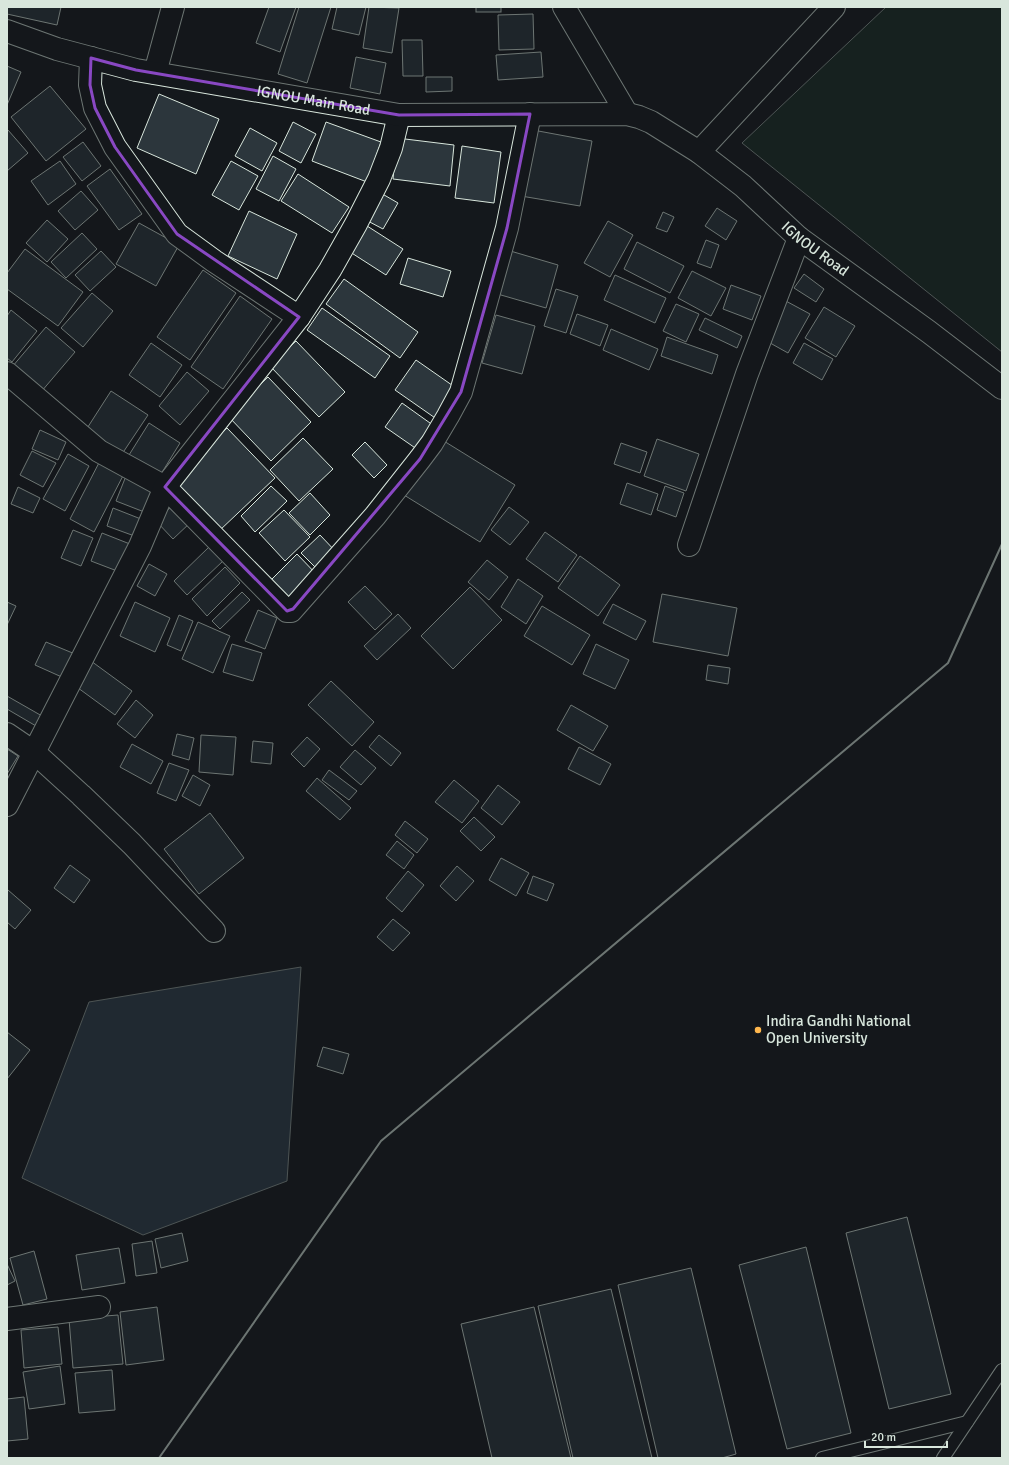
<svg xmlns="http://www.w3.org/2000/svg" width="1009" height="1465" font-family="Signika,sans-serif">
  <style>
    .green { fill: #1a2d24; stroke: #939e99 }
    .water { fill: #2f3f4d; stroke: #939e99 }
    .building { fill: #2c363c; stroke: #d8e6dc }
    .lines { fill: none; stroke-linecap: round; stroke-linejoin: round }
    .service-casing { stroke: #d8e6dc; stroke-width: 14 }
    .minor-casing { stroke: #d8e6dc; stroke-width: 24 }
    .tertiary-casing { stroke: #d8e6dc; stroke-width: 24 }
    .service { stroke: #14181c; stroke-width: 12 }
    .minor { stroke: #14181c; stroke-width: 22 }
    .tertiary { stroke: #14181c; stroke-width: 22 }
    .wall { stroke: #d8e6dc; stroke-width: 2 }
    .marked { fill: none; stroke: #8948c3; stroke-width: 3; stroke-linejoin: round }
    .poi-dot { fill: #ffb74d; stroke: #14181c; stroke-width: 1.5 }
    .labels { text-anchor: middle; stroke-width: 3; stroke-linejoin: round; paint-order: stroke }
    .street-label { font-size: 15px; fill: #d8e6dc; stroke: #14181c }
    .poi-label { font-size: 15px; fill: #d8e6dc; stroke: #14181c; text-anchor: start }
  </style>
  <rect width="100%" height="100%" fill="#14181c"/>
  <path class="green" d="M886,7h116v345l-260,-209z"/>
  <path class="water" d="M301,967l-14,214 -144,54 -121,-57 67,-176z"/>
  <g class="building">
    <path d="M7,7h54l-4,18 -50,-11z"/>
    <path d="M269,7h27l-16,45 -24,-9z"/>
    <path d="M299,7h32l-24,76 -29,-9z"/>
    <path d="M337,7h29l-7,28 -27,-6z"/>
    <path d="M369,7l30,1 -7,45 -29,-5z"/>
    <rect x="476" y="7" width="25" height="5"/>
    <path d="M533,14l1,35 -35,1 -1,-35z"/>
    <path d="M402,40h20l1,36h-20z"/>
    <path d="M541,52l2,25 -45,3 -2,-25z"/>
    <path d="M356,57l30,6 -6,31 -30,-6z"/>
    <path d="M7,66l14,6 -14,33z"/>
    <path d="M426,77h26v14l-26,1z"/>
    <path d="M50,86l36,43 -40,32 -35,-44z"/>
    <path d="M159,94l60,25 -23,55 -59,-26z"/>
    <path d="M293,122l23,12 -15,29 -22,-12z"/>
    <path d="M326,122l55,20 -14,40 -55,-21z"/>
    <path d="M250,128l27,15 -15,28 -27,-15z"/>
    <path d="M8,130l20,23 -21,18v-40z"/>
    <path d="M533,130l59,11 -12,65 -59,-10z"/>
    <path d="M397,138l57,7 -4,41 -57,-7z"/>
    <path d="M83,142l18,24 -19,15 -19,-24z"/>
    <path d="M462,146l39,6 -7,51 -39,-5z"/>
    <path d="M273,156l23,13 -17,32 -23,-12z"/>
    <path d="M60,161l16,23 -28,21 -17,-24z"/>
    <path d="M231,161l27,15 -19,34 -27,-15z"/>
    <path d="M110,169l32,45 -23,16 -32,-44z"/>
    <path d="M298,174l51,33 -17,26 -51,-32z"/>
    <path d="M81,191l17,19 -23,20 -17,-19z"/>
    <path d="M379,192l19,11 -15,26 -19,-10z"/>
    <path d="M717,208l20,13 -11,19 -21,-14z"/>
    <path d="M249,211l48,23 -20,45 -49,-23z"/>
    <path d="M663,212l11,5 -7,15 -11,-4z"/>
    <path d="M47,220l21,19 -21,23 -21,-19z"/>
    <path d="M608,221l25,14 -23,42 -26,-14z"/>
    <path d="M139,223l40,22 -23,41 -40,-22z"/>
    <path d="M364,224l39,25 -17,26 -39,-25z"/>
    <path d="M82,233l15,16 -31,29 -15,-16z"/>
    <path d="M706,240l13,5 -8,23 -14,-5z"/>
    <path d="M637,242l47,24 -14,27 -46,-24z"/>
    <path d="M25,249l58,43 -25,34 -51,-37v-16z"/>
    <path d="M507,250l51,15 -12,43 -52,-15z"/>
    <path d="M101,251l15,16 -26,24 -15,-16z"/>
    <path d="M408,258l43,13 -8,26 -43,-13z"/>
    <path d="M203,270l33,23 -46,67 -33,-23z"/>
    <path d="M692,271l34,17 -15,28 -33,-18z"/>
    <path d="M804,274l20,15 -8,13 -22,-14z"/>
    <path d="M615,275l51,23 -11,25 -51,-23z"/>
    <path d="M344,279l74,53 -18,26 -74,-54z"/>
    <path d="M731,285l30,11 -9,24 -29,-11z"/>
    <path d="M556,289l22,7 -12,37 -22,-7z"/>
    <path d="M92,293l21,18 -30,36 -22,-19z"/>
    <path d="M240,296l32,23 -49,70 -32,-22z"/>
    <path d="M784,300l26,14 -22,39 -25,-14z"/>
    <path d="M676,304l23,10 -13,28 -23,-11z"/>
    <path d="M824,307l31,19 -19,31 -31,-19z"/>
    <path d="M322,308l68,48 -15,22 -68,-48z"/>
    <path d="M11,310l26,21 -25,31 -5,-4v-42z"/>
    <path d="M577,314l31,11 -8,21 -30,-12z"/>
    <path d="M496,315l39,11 -13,48 -40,-11z"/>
    <path d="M705,318l37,18 -5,12 -38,-18z"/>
    <path d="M46,327l29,25 -34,40 -29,-25z"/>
    <path d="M611,329l47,20 -9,21 -46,-20z"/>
    <path d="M667,337l51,18 -6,19 -51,-18z"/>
    <path d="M296,341l49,51 -26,25 -49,-51z"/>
    <path d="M151,343l31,22 -22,32 -31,-22z"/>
    <path d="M804,343l29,16 -11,21 -29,-17z"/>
    <path d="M416,360l43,30 -21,30 -43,-30z"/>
    <path d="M187,372l22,19 -29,34 -21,-19z"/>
    <path d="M268,377l43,45 -40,39 -43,-45z"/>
    <path d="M111,391l37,24 -28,42 -36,-24z"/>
    <path d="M402,403l35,25 -16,24 -36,-25z"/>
    <path d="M149,423l31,20 -19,31 -32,-19z"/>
    <path d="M227,428l48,50 -56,53 -48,-50z"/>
    <path d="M40,430l26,12 -8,18 -26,-11z"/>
    <path d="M303,438l30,31 -34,32 -29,-31z"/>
    <path d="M439,438l76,47 -35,57 -76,-47z"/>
    <path d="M657,439l42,15 -13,37 -42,-15z"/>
    <path d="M365,442l22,23 -13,13 -22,-23z"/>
    <path d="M621,443l26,9 -7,21 -26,-9z"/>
    <path d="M32,451l24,12 -13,24 -23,-12z"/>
    <path d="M68,454l21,12 -24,45 -22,-12z"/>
    <path d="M103,455l24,13 -33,64 -24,-13z"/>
    <path d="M126,476l35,13 -9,26 -36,-14z"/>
    <path d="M627,483l31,11 -7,21 -31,-11z"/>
    <path d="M271,486l16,15 -32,31 -14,-16z"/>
    <path d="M665,486l19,7 -8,24 -19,-7z"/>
    <path d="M18,487l22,11 -7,15 -22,-9z"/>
    <path d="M310,493l20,22 -20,20 -21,-22z"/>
    <path d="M174,504l17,18 -18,17 -17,-18z"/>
    <path d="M509,507l20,15 -19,23 -19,-15z"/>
    <path d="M113,508l33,13 -6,17 -33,-12z"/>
    <path d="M284,510l26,27 -25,24 -26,-28z"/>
    <path d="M73,530l20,8 -12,28 -20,-8z"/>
    <path d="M545,532l32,23 -19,27 -32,-23z"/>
    <path d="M102,533l33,13 -10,28 -34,-13z"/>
    <path d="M320,535l18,19 -18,18 -19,-19z"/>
    <path d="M209,547l14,14 -36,34 -13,-14z"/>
    <path d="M297,554l22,23 -33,29 -19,-22z"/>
    <path d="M580,556l40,29 -22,31 -40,-28z"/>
    <path d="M487,560l21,17 -19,23 -21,-18z"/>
    <path d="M149,564l18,10 -12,22 -18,-10z"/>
    <path d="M225,567l15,16 -33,33 -15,-17z"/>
    <path d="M518,579l25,17 -17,28 -25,-17z"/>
    <path d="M365,586l27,28 -17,16 -27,-28z"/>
    <path d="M470,587l32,33 -49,49 -32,-33z"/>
    <path d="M242,592l8,8 -30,29 -8,-8z"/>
    <path d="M662,594l75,14 -9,48 -75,-14z"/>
    <path d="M7,602l9,4 -9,19z"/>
    <path d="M135,602l35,16 -15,34 -35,-16z"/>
    <path d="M613,604l33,17 -10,19 -33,-17z"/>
    <path d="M542,606l48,29 -18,30 -48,-29z"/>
    <path d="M258,610l19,8 -12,31 -20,-8z"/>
    <path d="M398,614l13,14 -34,32 -13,-14z"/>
    <path d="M179,615l14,6 -12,30 -14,-6z"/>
    <path d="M198,622l32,14 -17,37 -31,-14z"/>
    <path d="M46,642l29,12 -11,24 -29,-13z"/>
    <path d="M232,644l30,9 -9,28 -30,-9z"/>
    <path d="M596,644l33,16 -14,29 -32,-15z"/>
    <path d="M91,661l41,30 -17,24 -41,-30z"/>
    <path d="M708,665l22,3 -2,16 -22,-4z"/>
    <path d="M331,681l43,41 -22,24 -44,-41z"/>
    <path d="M7,696l35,20 -6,10 -29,-17z"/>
    <path d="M136,700l17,15 -18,23 -18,-14z"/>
    <path d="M571,705l37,21 -15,25 -36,-21z"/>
    <path d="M177,734l17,4 -5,22 -17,-5z"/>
    <path d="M201,735l35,2 -3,38 -34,-3z"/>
    <path d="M379,735l22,18 -10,13 -22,-19z"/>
    <path d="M307,737l13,12 -16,18 -13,-13z"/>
    <path d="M253,741l20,2 -2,21 -20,-2z"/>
    <path d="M132,744l31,17 -12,23 -31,-17z"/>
    <path d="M579,747l32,17 -11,21 -32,-16z"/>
    <path d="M7,749l11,7 -11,18z"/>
    <path d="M355,750l21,18 -15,17 -21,-18z"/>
    <path d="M169,763l20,7 -13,31 -19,-8z"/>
    <path d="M329,770l28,21 -8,9 -27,-20z"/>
    <path d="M193,775l17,10 -10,21 -18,-10z"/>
    <path d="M317,778l34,30 -11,12 -34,-29z"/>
    <path d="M454,780l25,21 -17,22 -27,-21z"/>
    <path d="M498,785l22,17 -18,23 -21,-17z"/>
    <path d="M210,813l34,45 -45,36 -35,-45z"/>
    <path d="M474,817l21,20 -14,14 -21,-20z"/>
    <path d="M405,821l23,18 -11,14 -22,-18z"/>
    <path d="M397,841l17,14 -10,14 -18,-14z"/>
    <path d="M501,858l28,15 -13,23 -27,-16z"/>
    <path d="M70,865l20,15 -16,23 -20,-15z"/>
    <path d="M457,866l17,15 -18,20 -16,-15z"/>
    <path d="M408,871l16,14 -22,27 -16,-14z"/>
    <path d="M533,876l21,8 -7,17 -20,-8z"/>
    <path d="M8,890l23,20 -16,19 -8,-7v-30z"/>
    <path d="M393,919l17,14 -17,18 -16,-14z"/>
    <path d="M7,1032l23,18 -23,29z"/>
    <path d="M323,1047l26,7 -6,20 -26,-8z"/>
    <path d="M907,1217l44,177 -62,15 -43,-176z"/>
    <path d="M182,1233l6,28 -27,7 -6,-29z"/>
    <path d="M152,1241l5,32 -21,3 -4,-32z"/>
    <path d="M806,1247l45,186 -64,16 -48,-184z"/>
    <path d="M119,1248l6,35 -43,7 -6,-35z"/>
    <path d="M34,1251l13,48 -24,6 -13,-47z"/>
    <path d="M7,1264l8,17 -8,4z"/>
    <path d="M691,1268l45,186 -14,4h-64l-40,-173z"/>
    <path d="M611,1289l41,169h-79l-35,-152z"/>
    <path d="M157,1307l7,53 -38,5 -6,-53z"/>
    <path d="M534,1307l37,151h-79l-31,-134z"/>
    <path d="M118,1315l5,49 -50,4 -4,-49z"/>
    <path d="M58,1327l4,37 -38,4 -3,-38z"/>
    <path d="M60,1366l5,38 -36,5 -6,-37z"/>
    <path d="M112,1370l3,40 -36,3 -4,-40z"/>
    <path d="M24,1397l4,42 -21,2v-42z"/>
  </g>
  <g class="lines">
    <g class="service-casing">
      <g id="service">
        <path d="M822,1458l145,-36"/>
        <path d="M943,1458l59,-88"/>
      </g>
    </g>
    <g class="minor-casing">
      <g id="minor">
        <path d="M564,7l63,107"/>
        <path d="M91,58l-1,27 5,23 20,39 62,87 37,27 85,56"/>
        <path d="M155,73l18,-66"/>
        <path d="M699,152l135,-145"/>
        <path d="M7,373l92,78 66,36 122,124h4l84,-95 45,-57 12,-16 16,-27 13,-24 46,-164 23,-114"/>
        <path d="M689,545l58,-171 52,-136"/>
        <path d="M7,734l28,19 46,42 51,49 82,87"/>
        <path d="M7,805l133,-259 25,-59 134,-170 31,-47 26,-46 23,-45 12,-31 8,-33"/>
        <path d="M7,1319l92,-12"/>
      </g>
    </g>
    <g class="tertiary-casing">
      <g id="tertiary">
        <path id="s1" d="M7,31l50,18 79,21 263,45 228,-1 12,3 12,5 48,30 44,34 56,52 130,94 73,56"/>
      </g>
    </g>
    <use href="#service" class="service"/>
    <use href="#minor" class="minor"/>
    <use href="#tertiary" class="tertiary"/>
    <path class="wall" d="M159,1458l222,-317 567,-478 54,-119"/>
  </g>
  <path d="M0 0H1009V1465H0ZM91,58l45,12 263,45 131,-1 -23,114 -46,164 -41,67 -127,150 -6,2 -122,-124 134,-170 -122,-83 -62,-87 -20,-39 -5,-23z" fill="#14181c" fill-opacity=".55" fill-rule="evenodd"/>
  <path class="marked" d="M91,58l45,12 263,45 131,-1 -23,114 -46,164 -41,67 -127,150 -6,2 -122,-124 134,-170 -122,-83 -62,-87 -20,-39 -5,-23z"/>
  <circle class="poi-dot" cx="758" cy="1030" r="4"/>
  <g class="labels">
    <g class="street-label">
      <text dy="5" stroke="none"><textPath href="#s1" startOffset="315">IGNOU Main Road</textPath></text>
      <text dy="5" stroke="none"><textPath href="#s1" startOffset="863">IGNOU Road</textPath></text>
    </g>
    <g class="poi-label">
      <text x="766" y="1026">Indira Gandhi National<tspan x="766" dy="17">Open University</tspan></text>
    </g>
  </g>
  <rect width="1009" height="1465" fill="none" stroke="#d8e6dc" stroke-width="16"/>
  <path d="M865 1441v6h82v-6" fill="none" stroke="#d8e6dc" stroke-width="2"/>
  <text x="871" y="1441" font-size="12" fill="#d8e6dc" stroke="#14181c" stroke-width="3" paint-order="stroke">20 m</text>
</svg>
